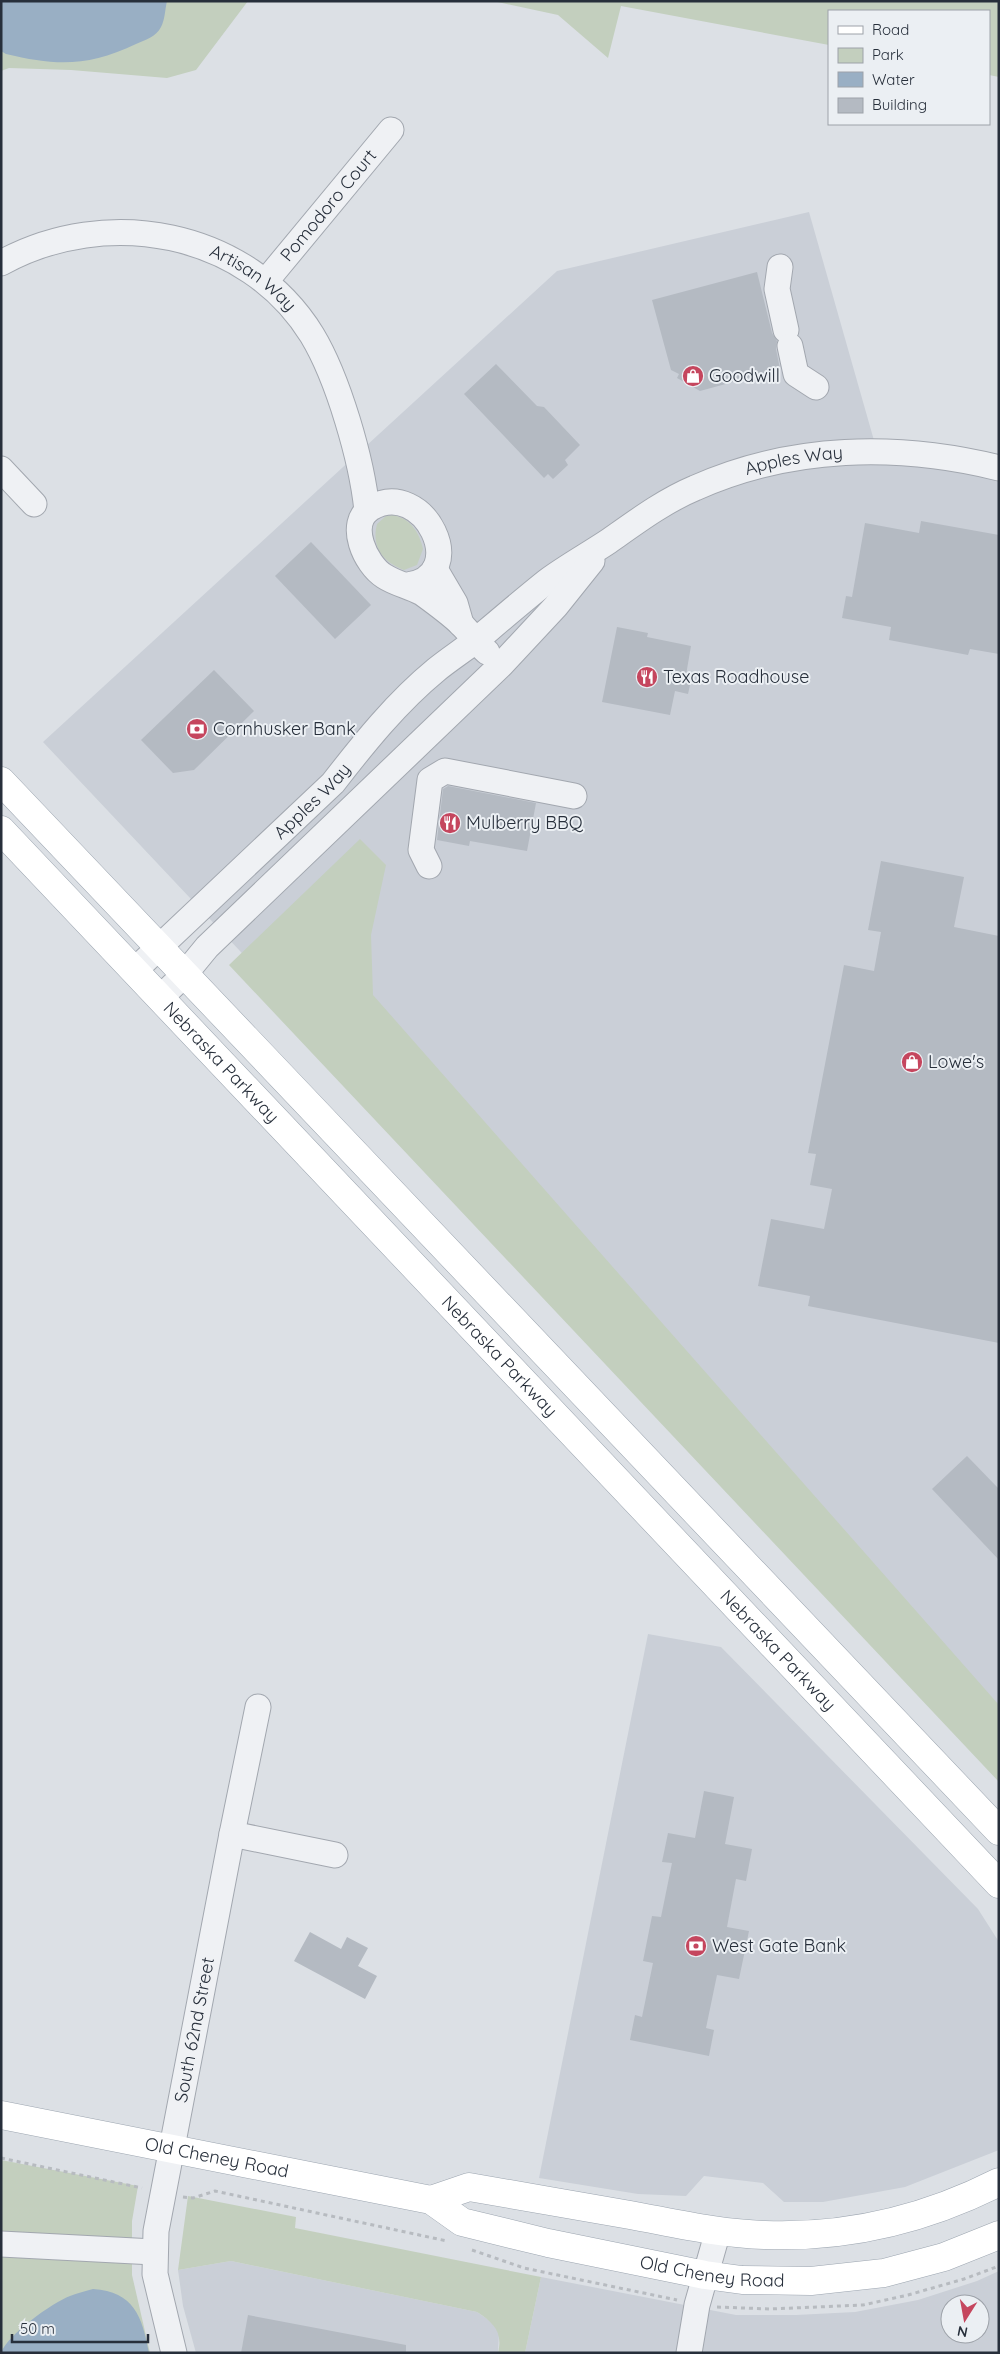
<svg xmlns="http://www.w3.org/2000/svg" width="1000" height="2354" font-family="Quicksand,sans-serif">
  <style>
    .built { fill: #cacfd7; fill-rule: evenodd }
    .green { fill: #c3cfbe }
    .water { fill: #99afc4 }
    .building { fill: #b4bac2 }
    .lines { fill: none; stroke-linecap: round; stroke-linejoin: round }
    .minor-casing { stroke: #a2a7af; stroke-width: 27 }
    .major-casing { stroke: #9ca5b0; stroke-width: 29 }
    .path { stroke: #b7bbc0; stroke-width: 3; stroke-dasharray: 4 4; stroke-linecap: butt }
    .minor { stroke: #eff1f4; stroke-width: 25 }
    .major { stroke: #fff; stroke-width: 28 }
    .labels { text-anchor: middle; stroke-width: 4; stroke-linejoin: round; paint-order: stroke }
    .street-label { font-size: 18px; fill: #272f3b; stroke: #ebeff3 }
    .poi-label { font-size: 18px; fill: #272f3b; stroke: #ebeff3; text-anchor: start }
  </style>
  <rect width="100%" height="100%" fill="#dce0e5"/>
  <g class="built">
    <path d="M809,212l68,239 122,17v1288l-956,-1014 514,-471z"/>
    <path d="M648,1634l73,13 257,262 21,33v208l-94,37 -82,15h-39l-21,-19 -59,-7 -18,20 -48,-2 -99,-16z"/>
    <path d="M231,2261l246,51 16,11 6,10 -1,20h-302l-13,-47 -5,-36z"/>
    <path d="M999,2271v82h-474l16,-76 195,38h60l59,-3 63,-12 59,-19zM950,2304h30v30h-30z"/>
  </g>
  <g class="green">
    <path d="M1,1h247l-52,69 -29,8 -96,-8 -62,-2 -8,3z"/>
    <path d="M493,1h506v76l-10,-2v-64h-160v34l-208,-39 -13,52 -50,-43z"/>
    <path d="M393,515c18,4 26,17 30,34l-6,16 -13,5c-21,-8 -33,-23 -27,-46l9,-8z"/>
    <path d="M360,839l26,26 -15,70 2,60 626,710v77l-770,-817z"/>
    <path d="M1,2160l137,26 -6,35v54l18,78h-149z"/>
    <path d="M188,2196l108,21 -1,11 246,49 -16,76h-27c5,-21 -4,-30 -21,-41l-246,-51 -53,9z"/>
  </g>
  <g class="water">
    <path d="M1,1h166c-2,8 -2,19 -6,26 -5,10 -16,13 -25,17 -48,23 -80,22 -130,10l-5,-3z"/>
    <path d="M93,2289c41,3 49,27 56,64h-148c6,-18 51,-50 69,-57 7,-3 16,-5 23,-7z"/>
  </g>
  <g class="building">
    <path d="M757,272l15,61 5,8 -1,8 4,20 -80,22 -23,-13 2,-4 -8,-4 -19,-70z"/>
    <path d="M496,364l41,42 7,1 36,38 -15,15 3,5 -15,14 -5,-5 -4,4 -80,-84z"/>
    <path d="M921,521l78,14v119l-29,-5 -2,6 -79,-15 2,-13 -49,-9 4,-22 6,1 13,-74 54,10z"/>
    <path d="M311,542l60,63 -36,34 -60,-63z"/>
    <path d="M617,627l31,6 -1,4 44,9 -5,29 6,1 -4,18 -13,-3 -5,24 -68,-13z"/>
    <path d="M214,670l40,41 -60,59 -21,3 -32,-33z"/>
    <path d="M448,786l88,17 -9,48 -57,-10 -1,5 -32,-6 6,-51z"/>
    <path d="M881,861l83,16 -10,50 45,9v407l-191,-37 2,-10 -52,-10 13,-67 53,10 8,-40 -22,-4 6,-31 -8,-1 36,-188 30,6 7,-39 -13,-2z"/>
    <path d="M967,1456l32,33v71l-67,-71z"/>
    <path d="M704,1791l30,6 -9,47 27,5 -6,32 -10,-2 -9,48 22,4 -10,48 -22,-4 -11,53 8,2 -5,26 -79,-16 5,-25 7,2 11,-54 -10,-2 9,-45 9,1 11,-54 -10,-1 6,-29 27,5z"/>
    <path d="M310,1932l31,17 6,-12 21,11 -10,18 19,10 -12,23 -71,-38z"/>
    <path d="M248,2315l158,30v8h-165z"/>
  </g>
  <g class="lines">
    <g class="minor-casing">
      <g id="minor">
        <path id="s1" d="M1,263c105,-58 246,-33 311,72 26,43 50,125 55,176"/>
        <path d="M780,267l-3,22 9,41"/>
        <path id="s2" d="M266,281l125,-151"/>
        <path d="M790,346l6,28 20,13"/>
        <path d="M1,469l33,35"/>
        <path d="M435,569l20,34 6,21"/>
        <path d="M408,585c64,-9 16,-108 -37,-77 -25,15 -5,57 13,68 12,8 26,10 38,17 11,8 29,21 39,31 9,9 16,19 26,28"/>
        <path d="M429,866l-8,-16 9,-70 15,-9 129,25"/>
        <path id="s3" d="M135,970l198,-187c31,-40 64,-81 103,-113 16,-13 34,-24 50,-38 20,-17 40,-34 60,-50 20,-15 42,-27 63,-41 27,-19 55,-40 86,-53 96,-43 203,-45 304,-20"/>
        <path d="M161,997l23,-22 23,-28 294,-282 55,-59 36,-45"/>
        <path d="M232,1834l103,21"/>
        <path d="M1,2244l153,8"/>
        <path id="s4" d="M174,2353l-19,-79 1,-43 76,-397 26,-127"/>
        <path d="M689,2353l8,-48 21,-74"/>
      </g>
    </g>
    <g class="major-casing">
      <g id="major">
        <path d="M1,781l998,1050"/>
        <path id="s5" d="M1,830l998,1054"/>
        <path id="s6" d="M1,2115l430,85 31,22 86,21 157,32 37,5 69,1 73,-8 60,-16 55,-22"/>
        <path d="M431,2200l38,-13c54,9 107,19 161,28 44,8 90,19 135,20 82,3 161,-16 234,-53"/>
      </g>
    </g>
    <g class="path">
      <path d="M1,2158l141,30"/>
      <path d="M183,2197l10,1 22,-7 232,50"/>
      <path d="M472,2250l52,18 153,32"/>
      <path d="M717,2307l53,2 93,-4 45,-10 56,-16 35,-13"/>
    </g>
    <use href="#minor" class="minor"/>
    <use href="#major" class="major"/>
  </g>
  <defs>
    <g id="shop-disc" transform="scale(1.125)"><circle r="9.5" fill="#c5465e" stroke="#ebeff3"/><path d="M-5-2.5h2.3a2.7 3.5 0 0 1 5.4 0H5L5.5 6h-11ZM-1.5-2.5h3a1.5 2.3 0 0 0-3 0Z" fill="#fff"/></g>
    <g id="restaurant-disc" transform="scale(1.125)"><circle r="9.5" fill="#c5465e" stroke="#ebeff3"/><path d="M-5-6h1v4h1v-4h1v4h1v-4h1v5L-1.5 .5V6h-2V.5L-5-1ZM5-6V6H3V1.5H1.5Q1.5-4 5-6Z" fill="#fff"/></g>
    <g id="bank-disc" transform="scale(1.125)"><circle r="9.5" fill="#c5465e" stroke="#ebeff3"/><path d="M-6-4H6V4H-6ZM0-2.3a2.3 2.3 0 1 0 0 4.6a2.3 2.3 0 1 0 0-4.6Z" fill="#fff"/></g>
  </defs>
  <g fill-rule="evenodd">
    <use href="#shop-disc" x="693" y="376"/>
    <use href="#restaurant-disc" x="647" y="677"/>
    <use href="#bank-disc" x="197" y="729"/>
    <use href="#restaurant-disc" x="450" y="823"/>
    <use href="#shop-disc" x="912" y="1062"/>
    <use href="#bank-disc" x="696" y="1946"/>
  </g>
  <g class="labels">
    <g class="street-label">
      <text dy="6" stroke="none"><textPath href="#s2" startOffset="98">Pomodoro Court</textPath></text>
      <text dy="6" stroke="none"><textPath href="#s1" startOffset="268">Artisan Way</textPath></text>
      <text dy="6" stroke="none"><textPath href="#s3" startOffset="846">Apples Way</textPath></text>
      <text dy="6" stroke="none"><textPath href="#s3" startOffset="245">Apples Way</textPath></text>
      <text dy="6" stroke="none"><textPath href="#s5" startOffset="320">Nebraska Parkway</textPath></text>
      <text dy="6" stroke="none"><textPath href="#s5" startOffset="725">Nebraska Parkway</textPath></text>
      <text dy="6" stroke="none"><textPath href="#s5" startOffset="1130">Nebraska Parkway</textPath></text>
      <text dy="6" stroke="none"><textPath href="#s4" startOffset="329">South 62nd Street</textPath></text>
      <text dy="6" stroke="none"><textPath href="#s6" startOffset="220">Old Cheney Road</textPath></text>
      <text dy="6" stroke="none"><textPath href="#s6" startOffset="732">Old Cheney Road</textPath></text>
    </g>
    <g class="poi-label">
      <text x="709" y="382">Goodwill</text>
      <text x="663" y="683">Texas Roadhouse</text>
      <text x="213" y="735">Cornhusker Bank</text>
      <text x="466" y="829">Mulberry BBQ</text>
      <text x="928" y="1068">Lowe's</text>
      <text x="712" y="1952">West Gate Bank</text>
    </g>
  </g>
  <rect width="1000" height="2354" fill="none" stroke="#272f3b" stroke-width="5"/>
  <rect x="828" y="10" width="162" height="115" fill="#ebeff3" stroke="#9da2a9"/>
  <rect x="838" y="26" width="25" height="8" fill="#ffffff" stroke="#9da2a9"/>
  <text x="872" y="35" font-size="15" fill="#272f3b">Road</text>
  <rect x="838" y="48" width="25" height="15" fill="#c3cfbe" stroke="#9da2a9"/>
  <text x="872" y="60" font-size="15" fill="#272f3b">Park</text>
  <rect x="838" y="72" width="25" height="15" fill="#99afc4" stroke="#9da2a9"/>
  <text x="872" y="85" font-size="15" fill="#272f3b">Water</text>
  <rect x="838" y="98" width="25" height="15" fill="#b4bac2" stroke="#9da2a9"/>
  <text x="872" y="110" font-size="15" fill="#272f3b">Building</text>
  <g transform="translate(965 2319) rotate(191)"><circle r="24" fill="#ebeff3" stroke="#9da2a9"/>
  <path d="M0-4L9 19L0 12L-9 19Z" fill="#c5465e"/>
  <text y="-8" font-size="14" font-weight="bold" text-anchor="middle" fill="#272f3b">N</text>
  </g>
  <path d="M12 2334v8h136v-8" fill="none" stroke="#272f3b" stroke-width="2.5"/>
  <text x="20" y="2334" font-size="15" fill="#272f3b" stroke="#ebeff3" stroke-width="4" paint-order="stroke">50 m</text>
</svg>
